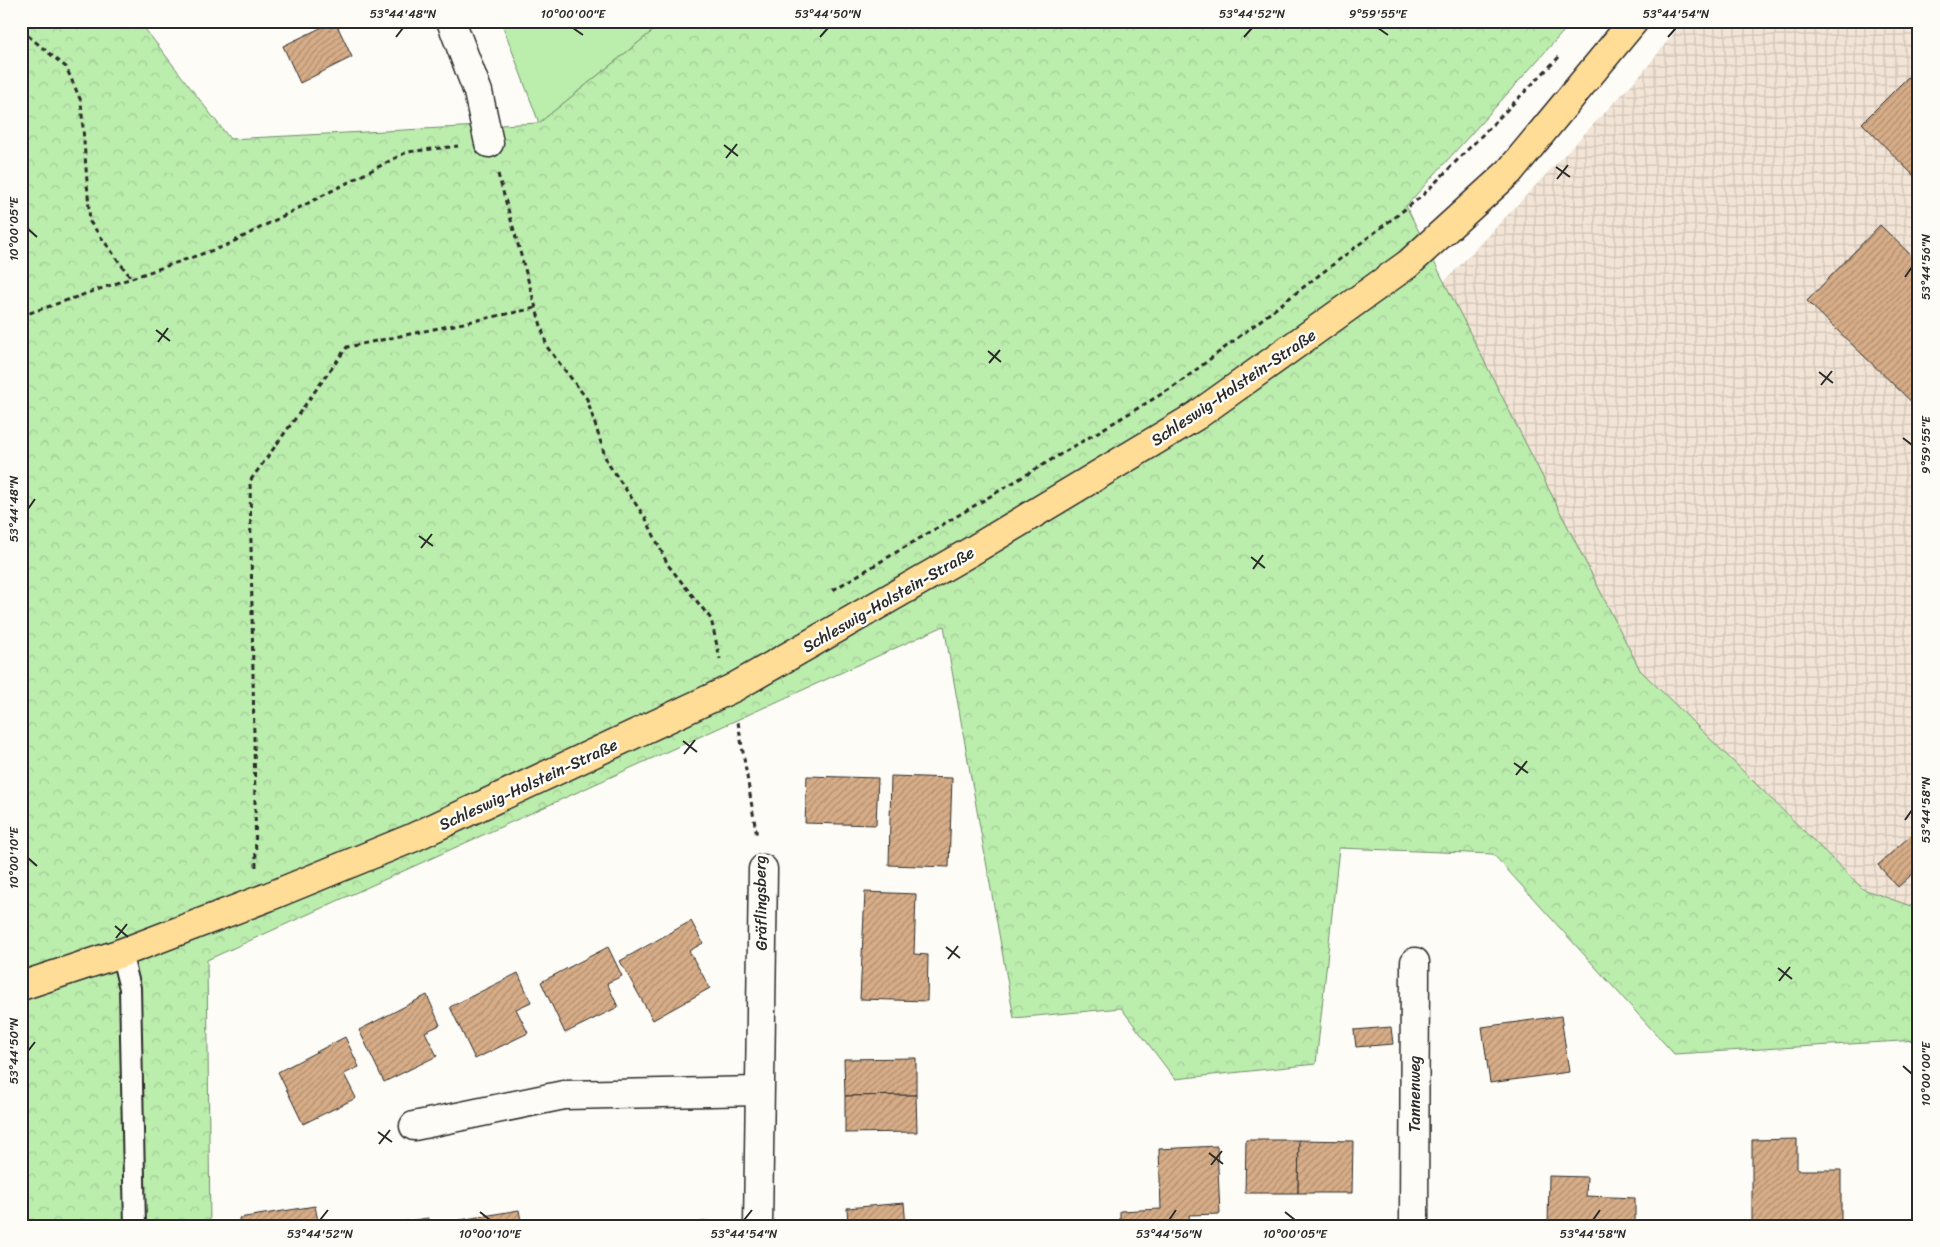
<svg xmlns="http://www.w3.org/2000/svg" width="1940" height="1247" font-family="Sriracha,sans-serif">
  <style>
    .industrial { fill: url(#industrial-grid) }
    .green { fill: #bbedad; stroke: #738c6c }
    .forest { fill: url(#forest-crowns); stroke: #738c6c }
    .building { fill: url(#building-hatch); stroke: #2b2b2b }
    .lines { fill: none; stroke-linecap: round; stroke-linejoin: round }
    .lane-casing { stroke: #2b2b2b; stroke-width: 24 }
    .street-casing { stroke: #2b2b2b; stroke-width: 31 }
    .primary-casing { stroke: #2b2b2b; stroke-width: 31 }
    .path { stroke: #2b2b2b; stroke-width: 3; stroke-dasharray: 5 4; stroke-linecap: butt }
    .lane { stroke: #fdfcf7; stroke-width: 20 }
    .street { stroke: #fdfcf7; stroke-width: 28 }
    .primary { stroke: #ffdd96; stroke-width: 28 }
    .ticks { fill: none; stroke: #2b2b2b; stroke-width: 2 }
    .labels { text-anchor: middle; stroke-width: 5; stroke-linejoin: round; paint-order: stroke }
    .street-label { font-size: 16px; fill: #2b2b2b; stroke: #fdfcf7 }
    .neatline { fill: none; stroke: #2b2b2b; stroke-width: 2 }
    .ticks-label { font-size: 12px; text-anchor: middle; fill: #2b2b2b }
  </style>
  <defs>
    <pattern id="industrial-grid" width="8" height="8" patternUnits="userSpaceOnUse" patternTransform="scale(1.25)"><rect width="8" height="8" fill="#f2e4d6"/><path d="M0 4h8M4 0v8" fill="none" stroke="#d0c4b8"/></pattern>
    <pattern id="forest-crowns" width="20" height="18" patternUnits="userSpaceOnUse" patternTransform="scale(1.25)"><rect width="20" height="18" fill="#bbedad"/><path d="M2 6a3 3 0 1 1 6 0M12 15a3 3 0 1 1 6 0" fill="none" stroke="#a1cb95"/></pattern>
    <pattern id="building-hatch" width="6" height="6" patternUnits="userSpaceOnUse" patternTransform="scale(1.25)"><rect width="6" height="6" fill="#d7ad88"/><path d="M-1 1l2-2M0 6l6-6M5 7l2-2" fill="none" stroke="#af8d6f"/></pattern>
  </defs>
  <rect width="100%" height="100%" fill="#fdfcf7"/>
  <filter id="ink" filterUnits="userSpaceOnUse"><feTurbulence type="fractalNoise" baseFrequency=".02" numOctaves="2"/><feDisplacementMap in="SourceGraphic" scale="10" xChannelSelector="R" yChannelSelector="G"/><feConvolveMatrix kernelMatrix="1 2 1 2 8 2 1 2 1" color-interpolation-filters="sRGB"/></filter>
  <g filter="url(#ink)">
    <path class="industrial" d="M1683,21h236v888l-56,-20 -223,-219 -196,-388 200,-211z"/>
    <path class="green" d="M501,21h164l-126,102z"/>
    <path class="forest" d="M21,21h118l91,118 309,-16 126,-102h908l-167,185 234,464 223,219 56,20v131l-245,14 -181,-200 -154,-6 -23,216 -141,15 -54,-71 -107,10 -70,-392 -737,334 3,266h-189z"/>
    <g class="building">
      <path d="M335,21l17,36 -52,26 -17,-37z"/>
      <path d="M1919,66v115l-57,-58z"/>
      <path d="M1880,225l39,38v146l-112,-108z"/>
      <path d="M807,776l71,2 -2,47 -71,-2z"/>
      <path d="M891,776l61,2 -3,89 -60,-2z"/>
      <path d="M1919,828v40l-21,19 -20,-22z"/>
      <path d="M865,892l51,2 -2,60 14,1 -1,46 -67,-2z"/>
      <path d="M691,921l12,22 -14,8 21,37 -57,32 -33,-59z"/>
      <path d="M608,947l14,29 -15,7 11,24 -53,26 -24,-51z"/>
      <path d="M518,973l13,29 -15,7 12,24 -53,26 -25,-52z"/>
      <path d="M427,995l13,30 -15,7 12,24 -53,26 -25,-52z"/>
      <path d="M1561,1016l8,56 -79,11 -8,-56z"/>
      <path d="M1391,1027l2,17 -37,3 -2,-17z"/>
      <path d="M345,1037l14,30 -15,7 12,24 -53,26 -25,-52z"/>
      <path d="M916,1058v37l-71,1 -1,-37z"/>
      <path d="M916,1095l1,37 -72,1v-37z"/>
      <path d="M1797,1139v31h44v56h-89v-86z"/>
      <path d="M1246,1140h53l-1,53h-53z"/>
      <path d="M1299,1140l54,1 -1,52h-54z"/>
      <path d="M1217,1146l3,68 -31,1 1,11h-70v-15l41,-2 -2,-60z"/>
      <path d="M1549,1176l38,1 -1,19 49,2v28h-87z"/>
      <path d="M904,1203l2,23h-58l-1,-18z"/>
      <path d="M315,1206l4,20h-79l-1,-8z"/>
      <path d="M519,1210l3,16h-79v-3z"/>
      <path d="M428,1218l1,8h-52l25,-4z"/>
      <path d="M709,1221l1,5h-31l4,-1z"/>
      <path d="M614,1222l1,4h-26z"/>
    </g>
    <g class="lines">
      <g class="lane-casing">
        <path id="lane" d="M121,953l9,35 5,238"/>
      </g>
      <g class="street-casing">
        <g id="street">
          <path d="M451,21l27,71 11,51"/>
          <path d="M414,1126l150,-31 195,-4"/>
          <path d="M758,1226l5,-357"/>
          <path d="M1414,1226l1,-264"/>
        </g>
      </g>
      <g class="primary-casing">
        <path id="primary" d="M21,986l100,-33 147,-56 144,-59 321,-150 237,-136 226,-136 212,-152 101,-92 125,-151"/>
      </g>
      <g class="path">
        <path d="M21,30l45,37 15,34 9,121 41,56"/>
        <path d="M498,174l49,173 40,52 20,63 39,57 22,46 43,54 9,40"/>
        <path d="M21,316l204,-70 182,-94 51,-6"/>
        <path d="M833,590l342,-204 247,-190 138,-140"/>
        <path d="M738,722l19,115"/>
        <path d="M256,867l-6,-386 97,-134 189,-39"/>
      </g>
      <use href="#lane" class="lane"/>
      <use href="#street" class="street"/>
      <use href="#primary" class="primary"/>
    </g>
  </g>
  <path class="ticks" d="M573,28l10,7M1378,28l10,7M396,37l7,-9M820,37l8,-9M1244,37l8,-9M1668,37l8,-9M724,145l14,11M726,158l11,-14M1556,167l14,10M1557,179l11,-14M28,229l9,8M1905,277l7,-10M156,330l14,11M158,342l10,-14M988,351l13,11M989,363l11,-13M1819,372l14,11M1821,385l11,-14M1903,438l9,7M28,509l7,-10M419,536l14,10M421,548l11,-14M1251,557l14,11M1253,569l10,-14M683,741l14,11M684,754l11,-14M1514,763l14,10M1516,775l11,-14M1905,820l7,-10M28,858l9,8M115,926l13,11M116,938l11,-14M946,947l14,11M948,959l10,-13M1778,968l14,11M1779,981l11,-14M28,1051l7,-9M1903,1066l9,8M378,1132l14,10M379,1144l11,-14M1209,1153l14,11M1211,1165l11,-14M480,1212l10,8M1285,1212l10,8M320,1220l8,-10M744,1220l8,-10M1169,1220l7,-10M1593,1220l7,-10"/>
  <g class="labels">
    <g class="street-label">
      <text transform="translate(1233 387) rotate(-34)" y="6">Schleswig-Holstein-Straße</text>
      <text transform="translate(888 599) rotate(-30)" y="6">Schleswig-Holstein-Straße</text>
      <text transform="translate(528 784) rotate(-25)" y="6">Schleswig-Holstein-Straße</text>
      <text transform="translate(760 903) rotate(-91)" y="6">Gräflingsberg</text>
      <text transform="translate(1414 1094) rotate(-90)" y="6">Tannenweg</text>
    </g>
  </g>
  <rect width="1940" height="1247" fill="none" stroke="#fdfcf7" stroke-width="55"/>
  <rect x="28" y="28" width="1884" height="1192" class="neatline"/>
  <g class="ticks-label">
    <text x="403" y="18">53°44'48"N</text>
    <text x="573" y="18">10°00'00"E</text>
    <text x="828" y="18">53°44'50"N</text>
    <text x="1252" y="18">53°44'52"N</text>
    <text x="1378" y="18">9°59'55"E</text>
    <text x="1676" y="18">53°44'54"N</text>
    <text transform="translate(14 229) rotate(-90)" y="4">10°00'05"E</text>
    <text transform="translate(1926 267) rotate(-90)" y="4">53°44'56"N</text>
    <text transform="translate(1926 445) rotate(-90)" y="4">9°59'55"E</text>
    <text transform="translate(14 509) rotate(-90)" y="4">53°44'48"N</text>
    <text transform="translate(1926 810) rotate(-90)" y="4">53°44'58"N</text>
    <text transform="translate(14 858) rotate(-90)" y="4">10°00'10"E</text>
    <text transform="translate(14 1051) rotate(-90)" y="4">53°44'50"N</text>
    <text transform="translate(1926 1074) rotate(-90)" y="4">10°00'00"E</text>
    <text x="320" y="1238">53°44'52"N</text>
    <text x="490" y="1238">10°00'10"E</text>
    <text x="744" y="1238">53°44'54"N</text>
    <text x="1169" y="1238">53°44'56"N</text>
    <text x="1295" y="1238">10°00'05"E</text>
    <text x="1593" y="1238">53°44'58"N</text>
  </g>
</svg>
